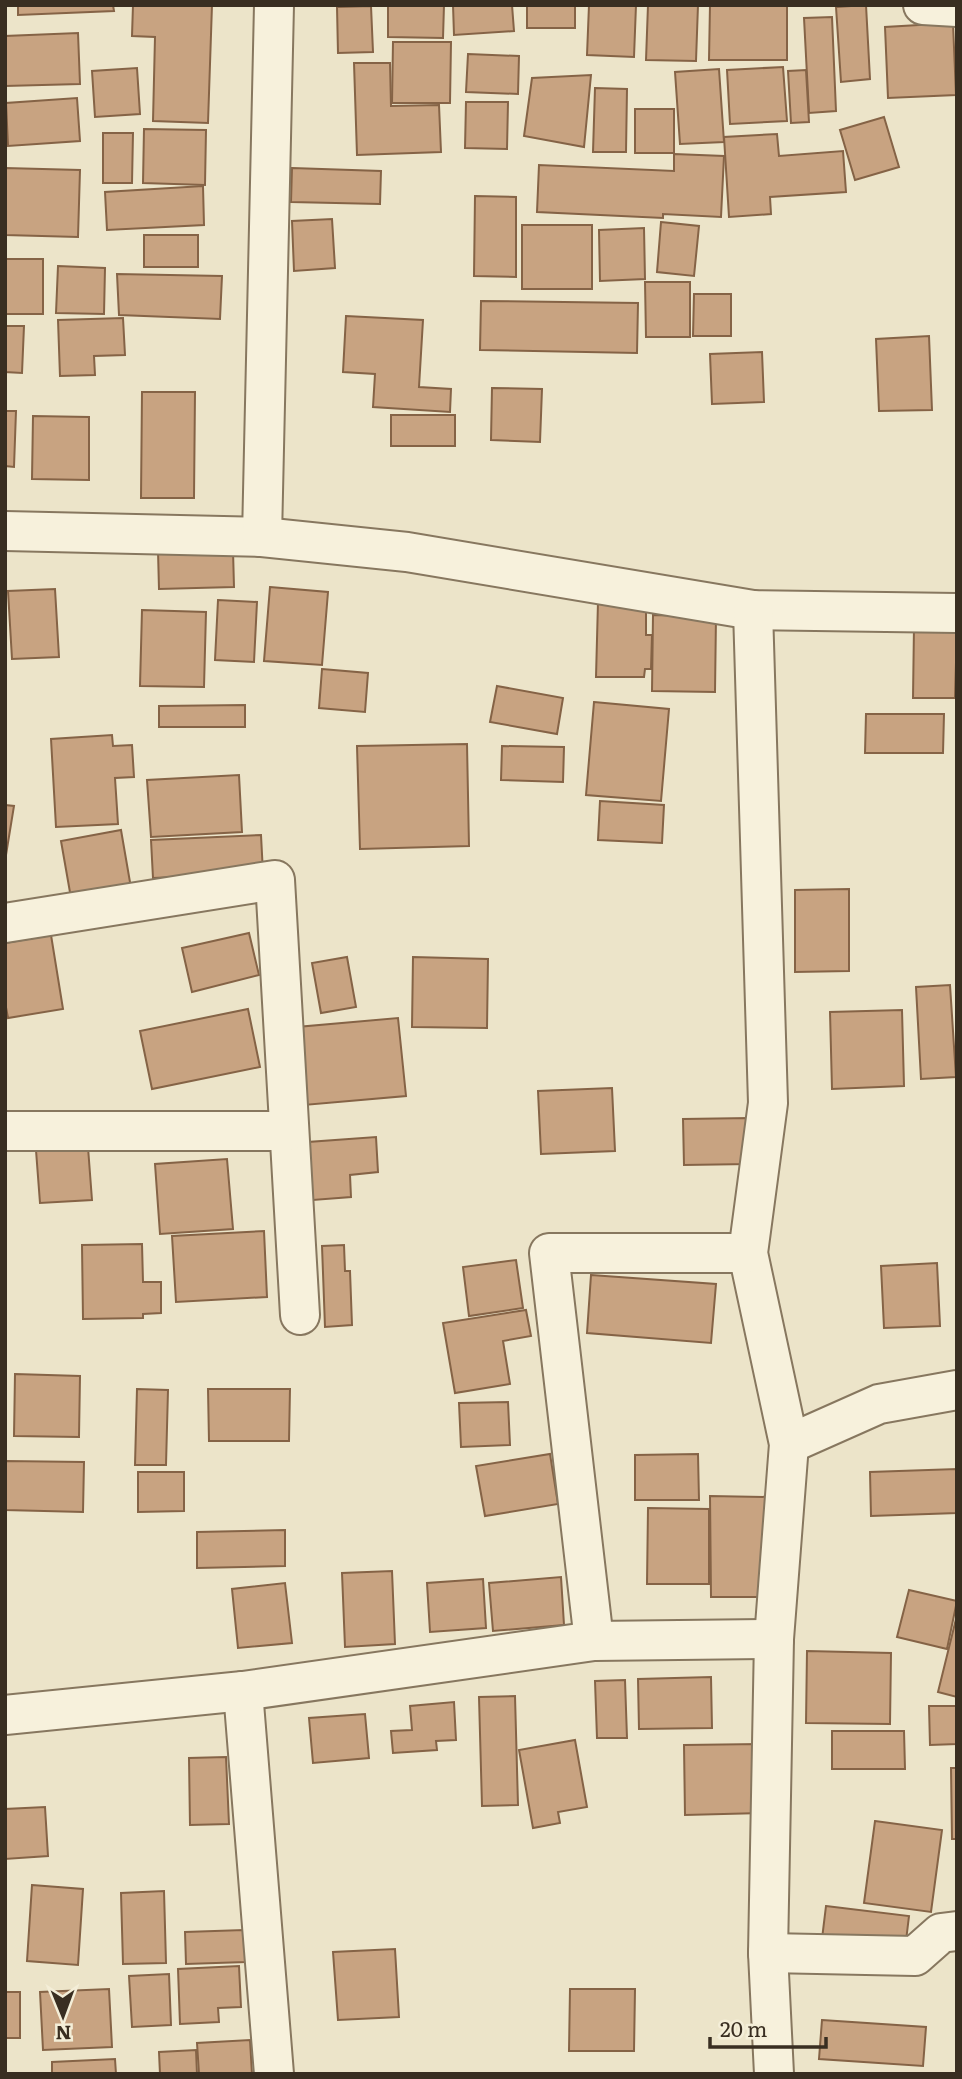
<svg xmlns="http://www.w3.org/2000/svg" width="962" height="2079" font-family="Literata,serif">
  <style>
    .building { fill: #c8a381; stroke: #856346; stroke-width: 2 }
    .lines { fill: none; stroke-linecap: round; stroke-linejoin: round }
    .street-casing { stroke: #87775f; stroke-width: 42 }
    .street { stroke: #f7f1dc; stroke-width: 38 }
  </style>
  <rect width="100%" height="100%" fill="#ece4c9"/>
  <g class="building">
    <path d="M18,5h95l1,6 -96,4z"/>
    <path d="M133,5h79l-4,118 -55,-2 2,-84 -23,-1z"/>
    <path d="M388,5h56l-1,33 -55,-1z"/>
    <path d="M453,5h59l2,26 -60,4z"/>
    <rect x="527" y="5" width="48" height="23"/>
    <path d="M589,5h47l-2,52 -47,-2z"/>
    <path d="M648,5h50l-2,56 -50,-1z"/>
    <path d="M710,5h77v55h-78z"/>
    <path d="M866,5l4,74 -29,3 -5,-75z"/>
    <path d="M371,6l2,46 -35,1 -1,-46z"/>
    <path d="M832,17l4,94 -27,2 -5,-95z"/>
    <path d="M953,23l3,72 -68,3 -3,-71z"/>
    <path d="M78,33l2,51 -75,2v-50z"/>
    <path d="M393,42h58l-1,61h-58z"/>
    <path d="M468,54l51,2 -1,38 -52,-2z"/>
    <path d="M354,63h36l1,43 48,-1 2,47 -84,3z"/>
    <path d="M783,67l4,54 -57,3 -3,-54z"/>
    <path d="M137,68l3,46 -45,3 -3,-46z"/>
    <path d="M719,69l5,73 -44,2 -5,-72z"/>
    <path d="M806,70l3,52 -18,1 -3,-52z"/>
    <path d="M591,75l-7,72 -60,-11 8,-58z"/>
    <path d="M595,88l32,1 -1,63h-33z"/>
    <path d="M77,98l3,43 -72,5 -2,-43z"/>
    <path d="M466,102h42l-1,47 -42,-1z"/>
    <rect x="635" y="109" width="39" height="44"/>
    <path d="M884,117l15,50 -44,13 -15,-50z"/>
    <path d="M144,129l62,1 -1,55 -62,-2z"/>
    <path d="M103,133h30l-1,50h-29z"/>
    <path d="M777,134l2,22 64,-5 3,41 -76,5 1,17 -42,3 -5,-80z"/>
    <path d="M674,154l50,2 -3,61 -58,-3v4l-126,-6 2,-47 135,6z"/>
    <path d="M5,168l75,2 -2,67 -73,-2z"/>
    <path d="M292,168l89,3 -1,33 -89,-2z"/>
    <path d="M203,186l1,39 -97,5 -2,-38z"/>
    <path d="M475,196l41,1v80l-42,-1z"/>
    <path d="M332,219l3,49 -41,3 -2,-50z"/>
    <path d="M661,222l38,4 -5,50 -37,-4z"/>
    <rect x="522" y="225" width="70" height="64"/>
    <path d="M644,228l1,51 -45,2 -1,-51z"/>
    <rect x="144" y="235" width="54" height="32"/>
    <rect x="5" y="259" width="38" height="55"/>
    <path d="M58,266l47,2 -1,46 -48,-1z"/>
    <path d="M117,274l105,2 -2,43 -101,-4z"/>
    <path d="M645,282h45v55h-44z"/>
    <path d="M694,294h37v42h-38z"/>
    <path d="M481,301l157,2 -1,50 -157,-3z"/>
    <path d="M346,316l77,4 -4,67 32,2 -1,23 -77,-5 2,-33 -32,-2z"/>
    <path d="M123,318l2,37 -31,1 1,19 -35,1 -2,-56z"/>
    <path d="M5,326h19l-2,47 -17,-1z"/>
    <path d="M929,336l3,74 -53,1 -3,-72z"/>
    <path d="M762,352l2,50 -52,2 -2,-50z"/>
    <path d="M492,388l50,1 -2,53 -49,-2z"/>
    <path d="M142,392h53l-1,106h-53z"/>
    <path d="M5,411h11l-2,56 -9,-1z"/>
    <rect x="391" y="415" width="64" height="31"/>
    <path d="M33,416l56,1v63l-57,-1z"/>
    <path d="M233,550l1,37 -75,2 -1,-38z"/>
    <path d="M270,587l58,5 -6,73 -58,-4z"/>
    <path d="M55,589l4,68 -47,2 -4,-68z"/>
    <path d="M218,600l39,2 -3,60 -39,-2z"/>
    <path d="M598,602l48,1v32h6l-1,34h-6l-1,8h-48z"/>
    <path d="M142,610l64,2 -2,75 -64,-1z"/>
    <path d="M653,615l63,1 -1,76 -63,-1z"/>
    <path d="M914,626l43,1 -2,71h-42z"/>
    <path d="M322,669l46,4 -3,39 -46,-4z"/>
    <path d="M497,686l66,12 -6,36 -67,-12z"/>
    <path d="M594,702l75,7 -8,92 -75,-6z"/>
    <path d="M245,705v22h-86v-21z"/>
    <path d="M866,714h78l-1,39h-78z"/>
    <path d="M112,735l1,11 19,-1 2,32 -19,1 3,46 -62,3 -5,-88z"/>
    <path d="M467,744l2,102 -109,3 -3,-103z"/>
    <path d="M502,746l62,1 -1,35 -62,-2z"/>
    <path d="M239,775l3,57 -91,5 -4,-57z"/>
    <path d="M600,801l64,4 -2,38 -64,-3z"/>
    <path d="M5,805l9,1 -9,55z"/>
    <path d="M121,830l10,58 -60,10 -10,-57z"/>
    <path d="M261,835l2,38 -110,5 -2,-38z"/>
    <path d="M849,889v82l-54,1v-82z"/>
    <path d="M249,933l10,42 -67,17 -10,-44z"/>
    <path d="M51,935l12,74 -55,9 -3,-16v-59z"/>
    <path d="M347,957l9,50 -35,6 -9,-50z"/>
    <path d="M413,957l75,2 -1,69 -75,-1z"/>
    <path d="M950,985l6,92 -35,2 -5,-92z"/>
    <path d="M248,1009l12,58 -108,22 -12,-58z"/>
    <path d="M902,1010l2,76 -72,3 -2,-77z"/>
    <path d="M398,1018l8,78 -102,9 -7,-78z"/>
    <path d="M612,1088l3,63 -74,3 -3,-63z"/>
    <path d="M750,1118v46l-66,1 -1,-46z"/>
    <path d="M87,1134l5,66 -52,3 -5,-66z"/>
    <path d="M376,1137l2,35 -28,3 1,22 -38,3 -5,-58z"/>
    <path d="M227,1159l6,70 -73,5 -5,-70z"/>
    <path d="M264,1231l3,66 -91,5 -4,-66z"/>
    <path d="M142,1244l1,38h18v31l-18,1v4l-60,1 -1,-74z"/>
    <path d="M344,1245l1,26h5l2,54 -27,2 -3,-81z"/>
    <path d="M516,1260l7,48 -54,8 -6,-49z"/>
    <path d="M937,1263l3,63 -56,2 -3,-62z"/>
    <path d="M591,1275l125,9 -5,59 -124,-10z"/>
    <path d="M526,1310l5,26 -28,5 7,43 -55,9 -12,-70z"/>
    <path d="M15,1374l65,2 -1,61 -65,-1z"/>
    <path d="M137,1389l31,1 -2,75h-31z"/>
    <path d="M208,1389h82l-1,52h-80z"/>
    <path d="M508,1402l2,43 -49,2 -2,-44z"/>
    <path d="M550,1454l8,50 -73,12 -9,-50z"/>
    <path d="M698,1454l1,46h-64v-45z"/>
    <path d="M5,1461l79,1 -1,50 -78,-2z"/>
    <path d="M957,1469v44l-86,3 -1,-44z"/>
    <path d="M138,1472h46v39l-46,1z"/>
    <path d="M710,1496l61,1v100h-60z"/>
    <path d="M648,1508l61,1v75h-62z"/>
    <path d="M285,1530v36l-88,2v-36z"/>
    <path d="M392,1571l3,73 -50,3 -3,-74z"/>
    <path d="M561,1577l3,48 -71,6 -4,-48z"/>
    <path d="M483,1579l3,49 -56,4 -3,-49z"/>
    <path d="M285,1583l7,60 -54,5 -6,-59z"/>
    <path d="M909,1590l48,11 -10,48 -50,-12z"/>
    <path d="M957,1615v82l-19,-5z"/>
    <path d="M807,1651l84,2 -1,71 -84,-1z"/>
    <path d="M711,1677l1,51 -73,1 -1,-50z"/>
    <path d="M625,1680l2,58h-30l-2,-57z"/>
    <path d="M515,1696l3,109 -36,1 -3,-109z"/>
    <path d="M454,1702l2,38 -20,1 1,9 -44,3 -2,-22 21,-1 -2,-24z"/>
    <path d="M929,1706h28v38l-27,1z"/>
    <path d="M365,1714l4,44 -56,5 -4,-45z"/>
    <path d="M832,1731h72l1,38h-73z"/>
    <path d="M575,1740l12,67 -29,5 2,11 -27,5 -14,-78z"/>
    <path d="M760,1744l2,69 -77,2 -1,-70z"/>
    <path d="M226,1757l3,67 -39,1 -1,-67z"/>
    <path d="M951,1768h6v71h-5z"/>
    <path d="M45,1807l3,49 -43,3v-50z"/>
    <path d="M875,1821l67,9 -11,82 -67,-9z"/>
    <path d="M32,1885l51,4 -5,76 -51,-4z"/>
    <path d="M164,1891l2,72 -43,1 -2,-71z"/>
    <path d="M826,1906l83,10 -4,33 -83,-10z"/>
    <path d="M244,1930l2,32 -60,2 -1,-32z"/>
    <path d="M395,1949l4,68 -61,3 -5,-68z"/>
    <path d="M239,1966l2,41 -23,1 1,14 -39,2 -2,-55z"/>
    <path d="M169,1974l2,51 -39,2 -3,-51z"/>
    <path d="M109,1989l3,58 -69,3 -3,-58z"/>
    <path d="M570,1989h65l-1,62h-65z"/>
    <rect x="5" y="1992" width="15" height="46"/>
    <path d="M822,2020l104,7 -3,39 -104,-7z"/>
    <path d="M250,2040l2,34h-53l-2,-31z"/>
    <path d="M196,2050l1,24h-37l-1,-22z"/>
    <path d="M115,2059l1,15h-64v-12z"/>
  </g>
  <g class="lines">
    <g class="street-casing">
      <g id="street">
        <path d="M923,5l34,2"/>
        <path d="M5,531l257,6 145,15 346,58 204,3"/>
        <path d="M262,537l12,-532"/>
        <path d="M753,610l15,493 -20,150 41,191 -15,195 -6,314 6,121"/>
        <path d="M5,923l270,-43 25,435"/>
        <path d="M5,1131h284"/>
        <path d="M789,1444l90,-40 78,-14"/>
        <path d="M594,1641l-45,-388h199"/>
        <path d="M243,1691l31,383"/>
        <path d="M5,1715l238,-24 351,-50 180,-2"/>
        <path d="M768,1953l147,3 26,-23 16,-2"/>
      </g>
    </g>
    <use href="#street" class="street"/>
  </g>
  <rect width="962" height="2079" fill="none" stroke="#392e21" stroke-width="14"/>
  <g transform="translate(63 2016) rotate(179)" stroke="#f4eed8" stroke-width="5" paint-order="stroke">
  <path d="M0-5L12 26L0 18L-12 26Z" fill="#392e21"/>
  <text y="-10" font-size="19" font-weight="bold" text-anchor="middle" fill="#392e21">N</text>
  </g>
  <path d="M710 2037v10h116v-10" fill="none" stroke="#392e21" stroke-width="3.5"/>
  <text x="720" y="2037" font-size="21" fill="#392e21" stroke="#f4eed8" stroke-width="5" paint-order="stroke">20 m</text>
</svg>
